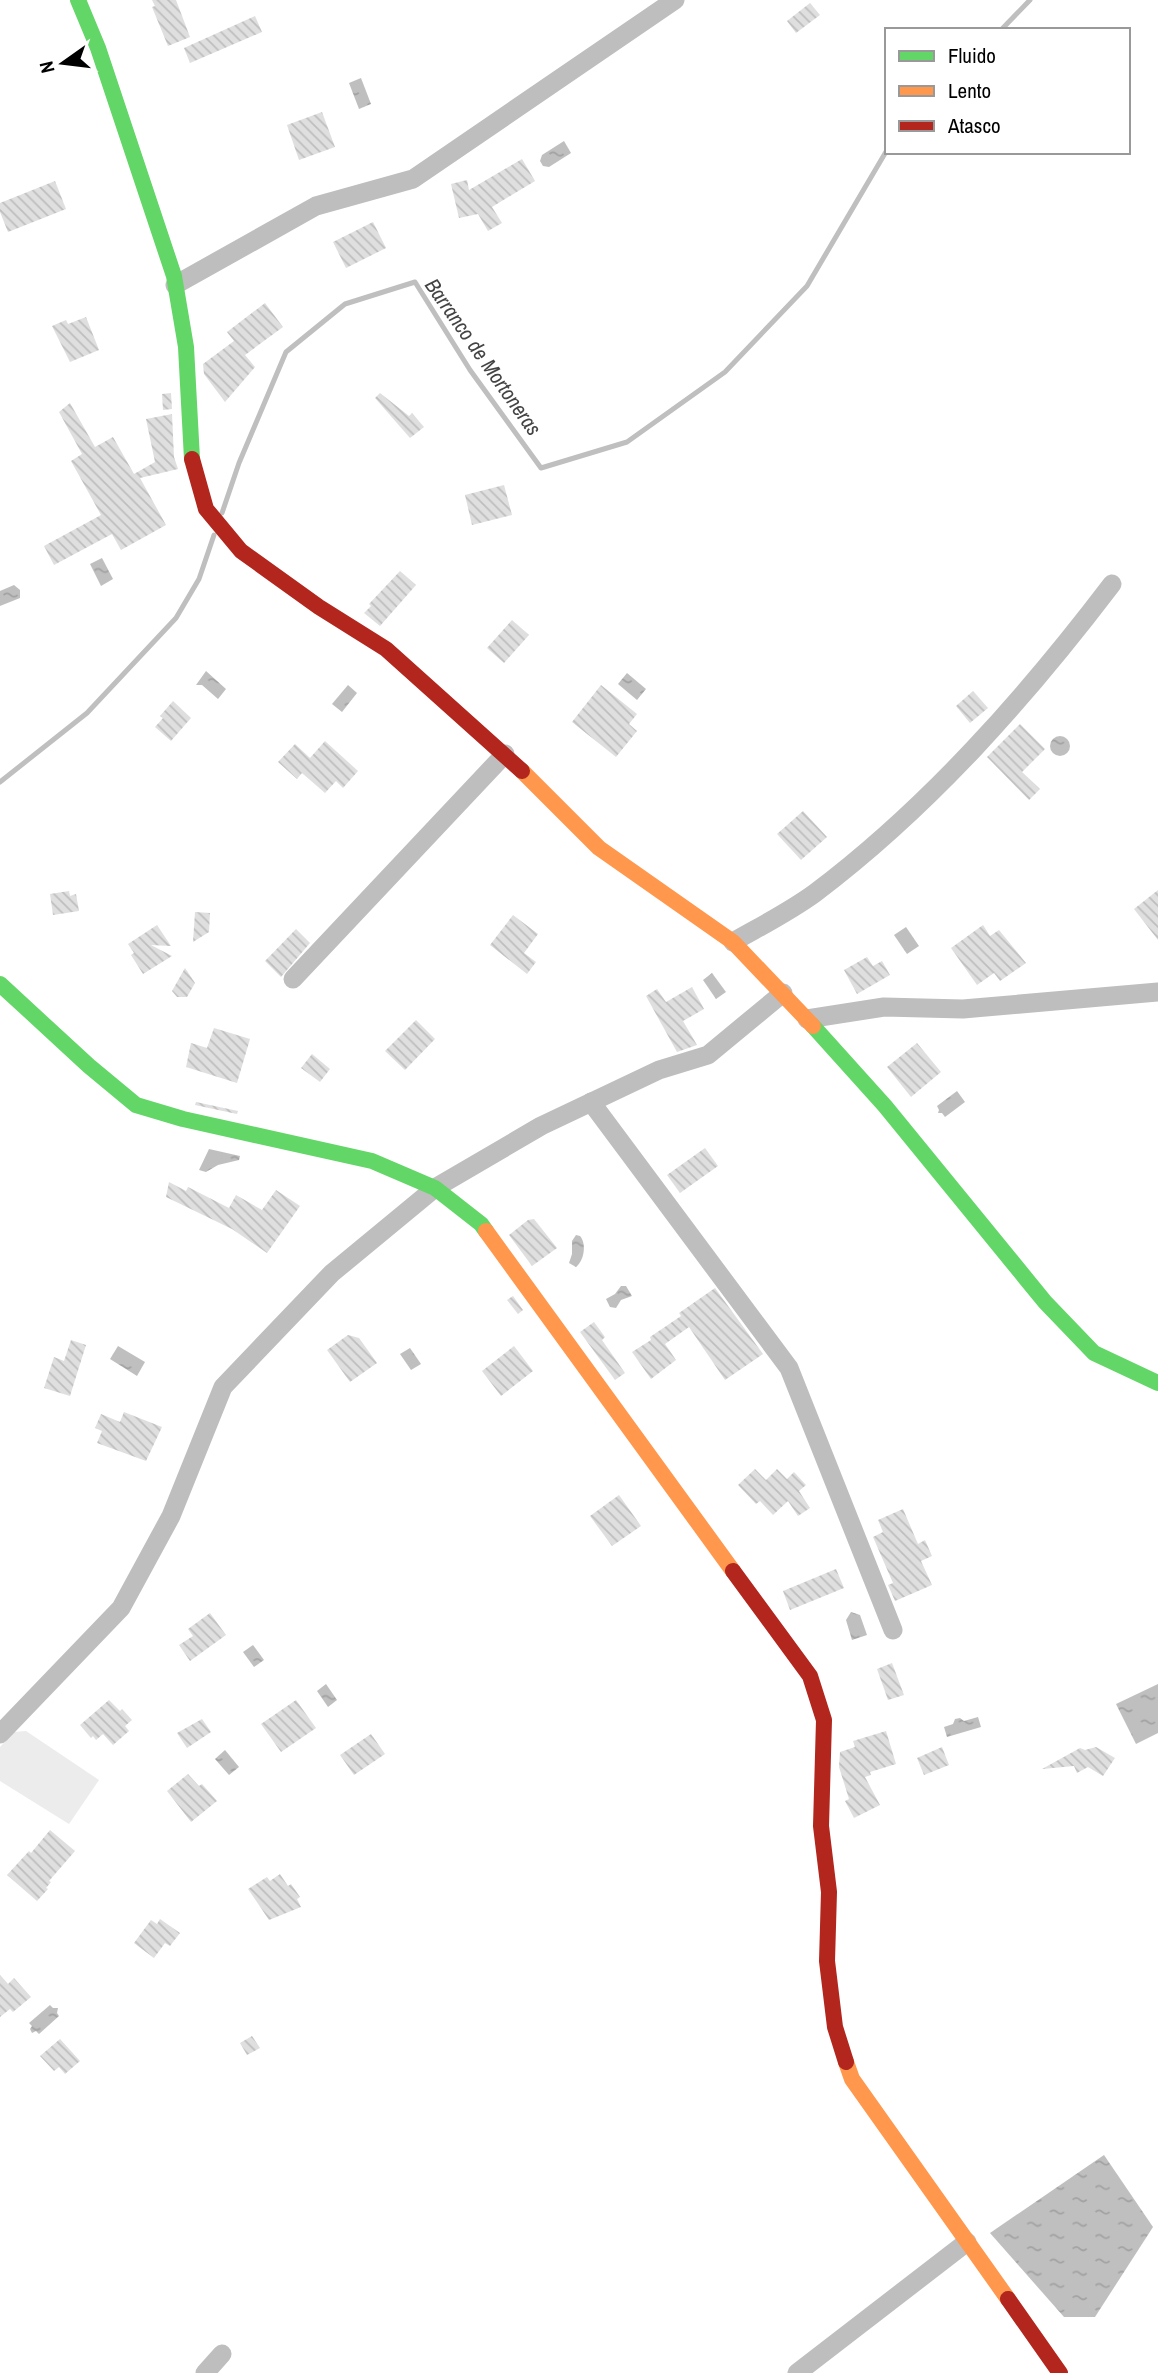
<svg xmlns="http://www.w3.org/2000/svg" width="1158" height="2373" font-family="'Archivo Narrow',sans-serif">
  <style>
    .green { fill: #ececec }
    .water { fill: url(#water-ripples) }
    .lines { fill: none; stroke-linecap: round; stroke-linejoin: round }
    .stream { stroke: #bfbfbf; stroke-width: 5 }
    .building { fill: url(#building-back-hatch) }
    .street { stroke: #bebebe; stroke-width: 19 }
    .fast { stroke: #63d668; stroke-width: 16 }
    .slow { stroke: #ff974d; stroke-width: 16 }
    .jam { stroke: #b3261e; stroke-width: 16 }
    .labels { text-anchor: middle; stroke-width: 7; stroke-linejoin: round; paint-order: stroke }
    .water-label { font-size: 21px; font-style: italic; fill: #444; stroke: #fff }
  </style>
  <defs>
    <pattern id="water-ripples" width="26" height="14" patternUnits="userSpaceOnUse" patternTransform="scale(1.75)"><rect width="26" height="14" fill="#bfbfbf"/><path d="M2 4q2-2 4 0t4 0M15 11q2-2 4 0t4 0" fill="none" stroke="#a2a2a2"/></pattern>
    <pattern id="building-back-hatch" width="6" height="6" patternUnits="userSpaceOnUse" patternTransform="scale(1.75)"><rect width="6" height="6" fill="#dfdfdf"/><path d="M-1 5l2 2M0 0l6 6M5-1l2 2" fill="none" stroke="#bebebe"/></pattern>
  </defs>
  <rect width="100%" height="100%" fill="#fff"/>
  <path class="green" d="M26,1731l73,49 -30,44 -69,-43v-34l14,-15z"/>
  <g class="water">
    <path d="M361,78l10,26 -12,5 -10,-26z"/>
    <path d="M564,141l7,12 -22,14 -6,-1 -3,-5 2,-6z"/>
    <path d="M102,558l11,21 -12,7 -11,-22z"/>
    <path d="M14,585l6,5v8l-20,8v-15z"/>
    <path d="M206,671l20,18 -8,10 -16,-14h-6z"/>
    <path d="M627,673l19,16 -9,11 -19,-16z"/>
    <path d="M348,685l9,8 -15,19 -10,-8z"/>
    <circle cx="1060" cy="746" r="10"/>
    <path d="M906,927l13,19 -12,8 -13,-19z"/>
    <path d="M712,973l14,19 -10,7 -13,-19z"/>
    <path d="M957,1091l8,11 -20,15 -3,-4h-4l1,-3 -2,-4z"/>
    <path d="M209,1149l31,7 -1,4 -21,5 -12,7 -7,-2z"/>
    <path d="M576,1235l4,1c7,8 4,25 -4,31l-7,-4 3,-9v-13z"/>
    <path d="M621,1286h5l6,10 -11,4 -5,8 -6,-1 -4,-8 9,-5z"/>
    <path d="M118,1346l27,16 -8,14 -27,-17z"/>
    <path d="M410,1348l11,16 -10,6 -11,-16z"/>
    <path d="M851,1612l9,3 7,20 -15,5 -6,-20z"/>
    <path d="M253,1645l11,15 -10,7 -11,-15z"/>
    <path d="M326,1684l11,16 -9,7 -11,-16z"/>
    <path d="M1158,1684v49l-22,11 -20,-40z"/>
    <path d="M978,1717l3,10 -34,10 -3,-10 9,-3 2,-5 5,-1 4,3z"/>
    <path d="M225,1750l14,17 -10,8 -14,-16z"/>
    <path d="M50,2005l3,3h5l-1,5 2,3 -20,18 -3,-3 -4,2 -2,-4 2,-3 -3,-3z"/>
    <path d="M1104,2155l49,72 -58,90h-31l-74,-84z"/>
  </g>
  <g class="lines">
    <g class="stream">
      <path d="M1001,30l29,-30"/>
      <path d="M222,513l17,-50 47,-111 59,-48 70,-22 55,88 71,98 86,-26 98,-70 82,-86 80,-136"/>
      <path d="M0,782l87,-69 89,-95 23,-39 15,-44"/>
    </g>
  </g>
  <g class="building">
    <path d="M152,0h24l14,37 -22,9 -16,-39 3,-1z"/>
    <path d="M810,3l10,12 -24,18 -9,-12z"/>
    <path d="M255,16l7,16 -72,31 -6,-15z"/>
    <path d="M322,112l13,35 -36,13 -12,-35z"/>
    <path d="M522,159l13,22 -43,26 10,16 -14,8 -10,-17 -19,4 -8,-34 16,-4 2,10z"/>
    <path d="M55,181l11,28 -58,23 -8,-20v-9z"/>
    <path d="M373,222l13,26 -40,20 -13,-26z"/>
    <path d="M265,303l18,24 -38,28 10,12 -30,35 -21,-28 -1,-10 31,-23 -7,-9z"/>
    <path d="M86,317l13,33 -29,12 -18,-36 14,-6 2,4z"/>
    <path d="M171,393l1,16 -9,1 -1,-16z"/>
    <path d="M380,393l29,23 3,-3 12,14 -14,11 -35,-40z"/>
    <path d="M70,403l25,44 18,-10 21,37 21,-12 -9,-43 26,-5 2,43 4,12 -38,9 26,47 -45,25 -9,-16 -58,31 -10,-19 57,-31 -30,-54 11,-7 -23,-42z"/>
    <path d="M504,485l8,30 -40,10 -7,-30z"/>
    <path d="M400,571l16,14 -36,41 -16,-13 7,-7 -2,-2z"/>
    <path d="M512,620l17,15 -25,28 -17,-15z"/>
    <path d="M601,685l36,29 -8,10 8,7 -21,26 -44,-35z"/>
    <path d="M973,691l15,17 -18,15 -14,-17z"/>
    <path d="M173,701l18,17 -20,23 -16,-14 8,-9 -3,-2z"/>
    <path d="M1020,724l25,25 -23,23 18,17 -11,11 -42,-43z"/>
    <path d="M325,741l33,30 -15,17 -7,-7 -11,12 -23,-20 -5,6 -19,-17 17,-18 15,14z"/>
    <path d="M803,811l24,26 -26,23 -24,-26z"/>
    <path d="M1158,890v50l-24,-31z"/>
    <path d="M69,891l1,5 6,-2 3,17 -26,4 -3,-21z"/>
    <path d="M195,912l15,1 -1,19 -16,10z"/>
    <path d="M513,915l25,19 -14,19 12,9 -9,12 -37,-29z"/>
    <path d="M157,925l14,21 -20,-1 21,11 -29,18 -12,-19 3,-2 -6,-9z"/>
    <path d="M983,925l7,11 9,-6 27,33 -26,18 -6,-8 -17,12 -26,-37z"/>
    <path d="M296,929l14,14 -29,34 -16,-16z"/>
    <path d="M867,957l6,9 9,-5 8,14 -33,19 -13,-24z"/>
    <path d="M185,968l10,15 -8,14h-10l-5,-6z"/>
    <path d="M692,987l12,22 -21,12 14,24 -20,7 -31,-56 11,-7 9,13z"/>
    <path d="M416,1020l19,19 -30,31 -20,-19z"/>
    <path d="M214,1028l36,11 -13,44 -51,-16 5,-24 16,5z"/>
    <path d="M917,1043l24,29 -30,25 -24,-30z"/>
    <path d="M312,1054l18,15 -10,13 -19,-14z"/>
    <path d="M196,1102l42,9 -1,3 -42,-9z"/>
    <path d="M705,1148l13,18 -38,27 -13,-18z"/>
    <path d="M169,1182l17,9 2,-4 41,21 7,-13 26,15 14,-20 24,16 -33,47 -35,-24 -66,-32z"/>
    <path d="M534,1219l23,29 -25,18 -23,-31 19,-15z"/>
    <path d="M715,1288l48,66 -38,26 -36,-53 -24,17 11,16 -25,19 -19,-27 19,-12 -1,-3 31,-21 -2,-3z"/>
    <path d="M513,1296l10,14 -5,4 -11,-14z"/>
    <path d="M594,1322l11,15 -3,3 23,33 -10,7 -35,-48z"/>
    <path d="M348,1335l11,3 18,25 -27,19 -23,-32z"/>
    <path d="M71,1340l15,5 -16,51 -26,-8 10,-31 10,4z"/>
    <path d="M514,1346l19,25 -32,25 -19,-25z"/>
    <path d="M124,1412l38,15 -16,34 -49,-18 5,-12 -7,-3 6,-14 19,8z"/>
    <path d="M755,1469l11,11 11,-11 10,10 7,-7 12,13 -7,6 11,17 -12,8 -10,-15 -15,14 -13,-14 -4,3 -18,-19z"/>
    <path d="M619,1495l22,31 -29,20 -22,-30z"/>
    <path d="M903,1509l15,35 7,-4 7,16 -11,5 11,24 -37,16 -7,-16 5,-2 -20,-46 10,-5 -5,-12z"/>
    <path d="M836,1569l8,19 -54,22 -7,-19z"/>
    <path d="M210,1613l16,22 -36,26 -11,-16 14,-9 -5,-7z"/>
    <path d="M892,1663l12,32 -16,5 -11,-31z"/>
    <path d="M109,1700l11,11 2,-2 10,11 -7,6 4,5 -16,14 -10,-11 -7,6 -3,-4 -2,2 -11,-13z"/>
    <path d="M296,1700l20,28 -35,24 -20,-28z"/>
    <path d="M202,1719l9,13 -24,16 -10,-15z"/>
    <path d="M886,1731l10,33 -26,8 1,3 -6,2 15,28 -26,13 -9,-17 4,-2 -10,-32 1,-15 15,-5 -2,-6z"/>
    <path d="M371,1734l14,20 -31,21 -14,-20z"/>
    <path d="M942,1747l7,18 -25,10 -7,-17z"/>
    <path d="M1096,1747l19,11 -12,18 -15,-9 -11,6 -3,-7 -32,3 38,-21 5,2z"/>
    <path d="M188,1774l11,12 3,-2 15,17 -26,21 -24,-31z"/>
    <path d="M50,1830l25,21 -26,30 2,1 -5,6 2,1 -11,12 -30,-26 22,-24 2,2z"/>
    <path d="M280,1874l8,12 3,-2 9,13 -3,2 4,8 -32,13 -21,-31 19,-12 3,4z"/>
    <path d="M160,1919l20,14 -10,13 -5,-3 -11,15 -20,-15 17,-23 6,4z"/>
    <path d="M0,1975l8,9 6,-6 17,19 -18,15 -3,-3 -10,8z"/>
    <path d="M252,2036l8,12 -13,7 -7,-12z"/>
    <path d="M60,2039l20,22 -15,13 -6,-7 -5,4 -14,-15z"/>
  </g>
  <g class="lines">
    <g class="street">
      <path d="M175,285l141,-79 97,-27 262,-179"/>
      <path d="M733,942c28,-16 56,-30 82,-49 114,-86 211,-196 297,-309"/>
      <path d="M293,979l212,-225"/>
      <path d="M807,1019l77,-12 79,2 195,-17"/>
      <path d="M591,1102l198,266 104,262"/>
      <path d="M0,1734l121,-126 50,-92 52,-129 109,-114 103,-85 106,-62 118,-56 49,-15 75,-62"/>
      <path d="M205,2373l17,-19"/>
      <path d="M797,2373l170,-131"/>
    </g>
    <g class="fast">
      <path d="M78,0l20,48 76,228 12,71 6,112"/>
      <path d="M0,984l89,82 47,39 47,14 189,42 63,27 46,36 5,7"/>
      <path d="M813,1026l72,80 160,196 49,51 64,30"/>
    </g>
    <g class="slow">
      <path d="M522,771l77,77 134,94 80,84"/>
      <path d="M486,1231l247,340"/>
      <path d="M846,2062l6,17 156,220"/>
    </g>
    <g class="jam">
      <path d="M192,459l14,50 35,42 78,56 67,42 136,122"/>
      <path d="M733,1571l77,105 14,44 -3,106 8,66 -2,69 8,66 11,35"/>
      <path d="M1008,2299l52,74"/>
    </g>
  </g>
  <g class="labels">
    <g class="water-label">
      <text transform="translate(483 357) rotate(55)" y="7">Barranco de Mortoneras</text>
    </g>
  </g>
  <rect x="885" y="28" width="245" height="126" fill="#ffffff" stroke="#999999" stroke-width="2"/>
  <rect x="899" y="51" width="35" height="10" fill="#63d668" stroke="#999999" stroke-width="2"/>
  <text x="948" y="63" font-size="21" fill="#000000">Fluido</text>
  <rect x="899" y="86" width="35" height="10" fill="#ff974d" stroke="#999999" stroke-width="2"/>
  <text x="948" y="98" font-size="21" fill="#000000">Lento</text>
  <rect x="899" y="121" width="35" height="10" fill="#b3261e" stroke="#999999" stroke-width="2"/>
  <text x="948" y="133" font-size="21" fill="#000000">Atasco</text>
  <g transform="translate(63 63) rotate(256)" stroke="#ffffff" stroke-width="5" paint-order="stroke">
  <path d="M0-5L12 26L0 18L-12 26Z" fill="#000000"/>
  <text y="-10" font-size="19" font-weight="bold" text-anchor="middle" fill="#000000">N</text>
  </g>
</svg>
